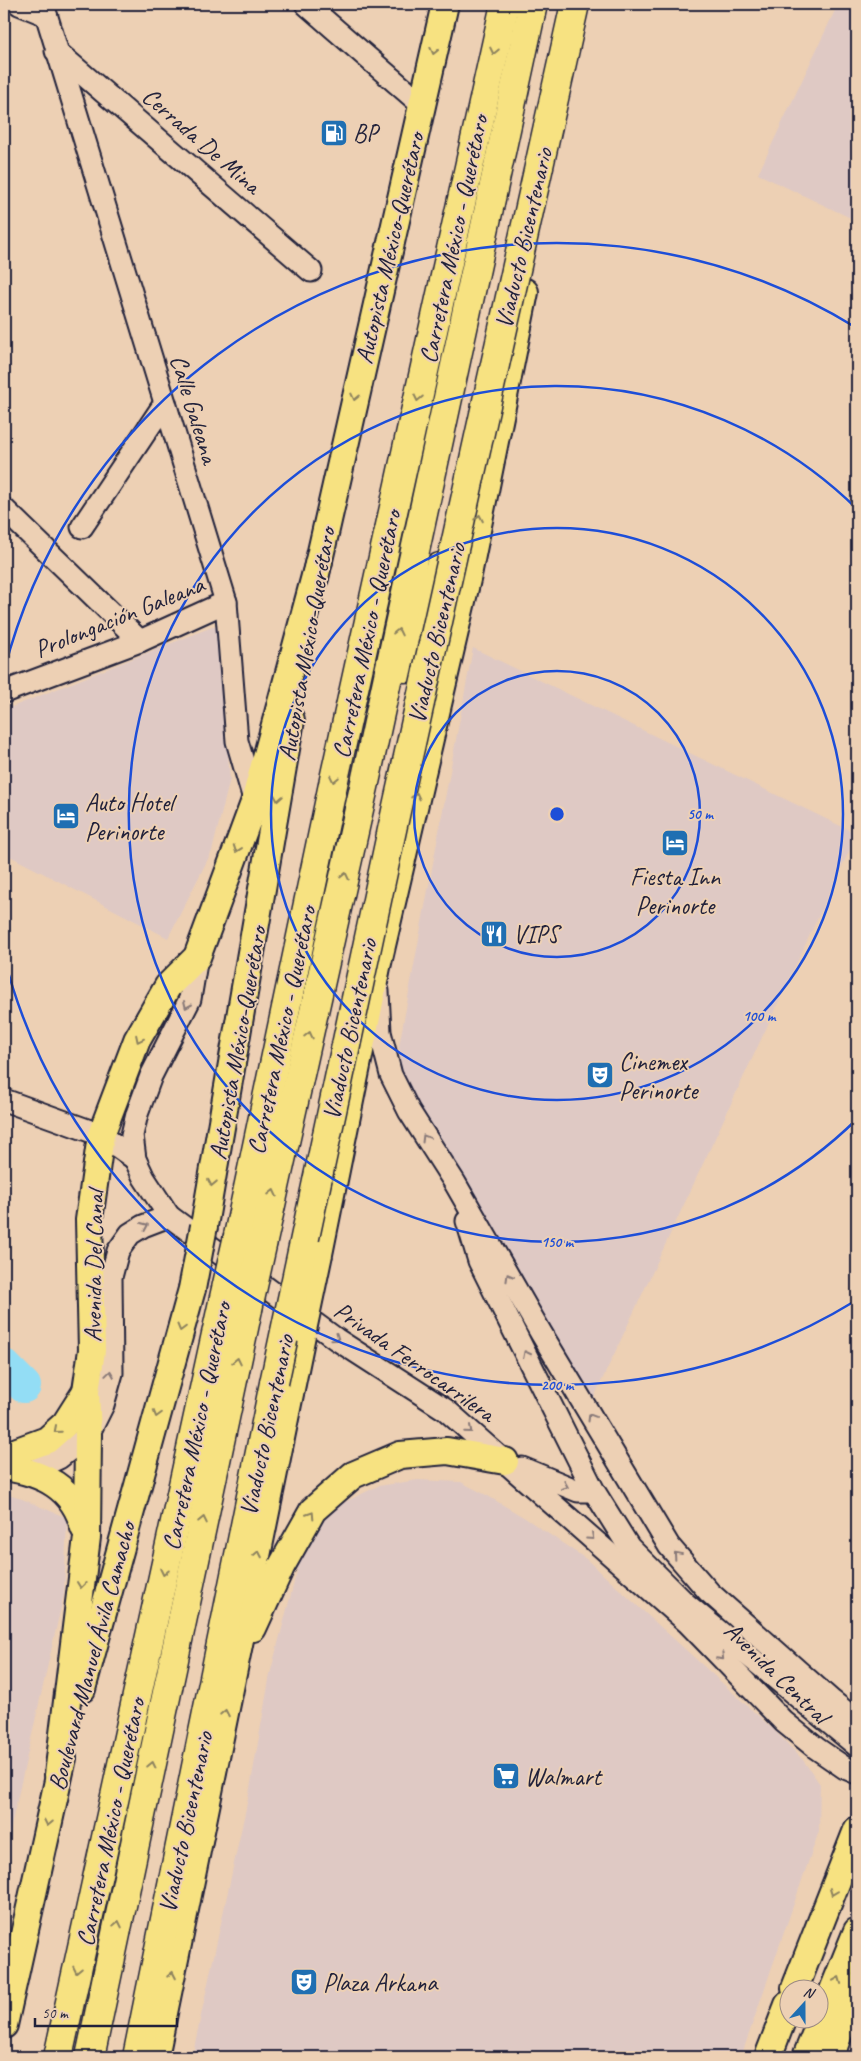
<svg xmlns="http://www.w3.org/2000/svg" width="861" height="2061" font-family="Caveat,sans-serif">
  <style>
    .built { fill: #dfc9c4 }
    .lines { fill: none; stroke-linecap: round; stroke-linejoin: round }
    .river { stroke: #93ddf5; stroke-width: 34 }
    .minor-casing { stroke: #22223b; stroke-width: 25 }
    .major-casing { stroke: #22223b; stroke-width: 30 }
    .highway-casing { stroke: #22223b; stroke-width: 31 }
    .minor { stroke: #edd0b4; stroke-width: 21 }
    .major { stroke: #f7e281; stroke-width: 26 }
    .highway { stroke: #f7e281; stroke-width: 28 }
    .major-bridge-casing { stroke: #22223b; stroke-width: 30; stroke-linecap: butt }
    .highway-bridge-casing { stroke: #22223b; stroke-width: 31; stroke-linecap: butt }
    .major-bridge { stroke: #f7e281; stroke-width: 26 }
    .highway-bridge { stroke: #f7e281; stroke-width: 28 }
    .oneway { stroke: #8c825e }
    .oneway2 { stroke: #887978 }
    .ring { fill: none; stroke: #1d4ed8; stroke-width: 2.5 }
    .labels { text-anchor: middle; stroke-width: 4; stroke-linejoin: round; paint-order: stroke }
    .poi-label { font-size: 25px; fill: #22223b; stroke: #edd0b4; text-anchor: start }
    .street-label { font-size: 25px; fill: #22223b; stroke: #edd0b4 }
    .centre { fill: #1d4ed8; stroke: #edd0b4; stroke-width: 2.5 }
    .ring-label { font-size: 15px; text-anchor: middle; font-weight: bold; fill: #1d4ed8; stroke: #edd0b4; stroke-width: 4; stroke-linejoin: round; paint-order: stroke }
  </style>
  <rect width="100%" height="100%" fill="#edd0b4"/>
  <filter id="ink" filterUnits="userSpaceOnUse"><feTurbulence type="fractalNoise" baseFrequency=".02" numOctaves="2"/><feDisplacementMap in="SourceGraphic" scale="10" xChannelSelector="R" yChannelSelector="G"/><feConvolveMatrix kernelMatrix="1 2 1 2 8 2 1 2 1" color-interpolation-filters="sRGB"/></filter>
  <g filter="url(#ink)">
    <g class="built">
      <path d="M838,4h19v217l-99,-47z"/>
      <path d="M217,625l13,154 -18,72 -44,87 -164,-85v-143z"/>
      <path d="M473,648l384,186 -268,574 -95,-180 -91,-146 -3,-17 -1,-19z"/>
      <path d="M418,1480l43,2 27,14 37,22 61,41 189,172 28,29 17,24 -1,47 -78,226h-549l57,-263 21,-120 33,-126 12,-23 30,-23 33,-16z"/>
      <path d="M4,1494l18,5 45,19 -3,76 -60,263z"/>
    </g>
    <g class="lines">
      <path class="river" d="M4,1366l20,20"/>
      <g class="minor-casing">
        <g id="minor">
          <path d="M19,4l27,11"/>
          <path d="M43,4l183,598 11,139 19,65"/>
          <path d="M306,4l116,101"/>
          <path d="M56,51l255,220"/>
          <path d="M4,509l136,132"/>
          <path d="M82,527l83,-124"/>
          <path d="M4,692l136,-51 86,-39"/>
          <path d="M197,957l-7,42 -39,77 -14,38 -5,21 3,24 9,19 25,38 167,123 110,71 241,212 97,100 32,26 29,20 12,5"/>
          <path d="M378,991l2,41 11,43 18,36 46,72 86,150 128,213 40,46 123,109 25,20"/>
          <path d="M4,1100l97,35 34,24"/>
          <path d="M467,1221l12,40 115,230 35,56 56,56 172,143"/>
          <path d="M522,1468l56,23h16"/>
          <path d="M29,1472l30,-14 29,-23 15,-30 9,-32 -1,-96 7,-26 12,-17 13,-8 26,-10"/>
        </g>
      </g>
      <g class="major-casing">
        <g id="major">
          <path d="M315,578l130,-574"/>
          <path d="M204,1226l87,-506"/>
          <path d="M319,1254l58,-287 91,-392 57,-283"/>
          <path d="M4,1456l43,-16 18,-16 21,-33"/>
          <path d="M4,1467c39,6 70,20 80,61"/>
          <path d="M253,1628l28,-61 32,-57 40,-35 47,-20 47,-4 58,10"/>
          <path d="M82,1689l110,-400"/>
          <path d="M58,1775l29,-238 1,-102 -2,-44 6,-41 -3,-130 12,-85 36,-95 31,-54 29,-29 57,-154 65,-242"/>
          <path d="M795,1988l62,-158"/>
          <path d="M4,2025l59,-267"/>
          <path d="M155,2057l148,-727"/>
          <path d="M768,2057l20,-52"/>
          <path d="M806,2057l51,-126"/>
          <path d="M830,2057l27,-70"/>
        </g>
      </g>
      <g class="highway-casing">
        <g id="highway">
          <path d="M493,418l14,-41"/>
          <path d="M405,668l35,-101"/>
          <path d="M238,1236l97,-461 170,-771"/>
          <path d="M263,1241l103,-463 167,-774"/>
          <path d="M58,2057l165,-755"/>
          <path d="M90,2057l158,-748"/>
          <path d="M137,2057l137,-674"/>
        </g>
      </g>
      <use href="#minor" class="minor"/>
      <use href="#major" class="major"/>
      <use href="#highway" class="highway"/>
      <g class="major-bridge-casing">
        <g id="major-bridge">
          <path d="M192,1289l12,-63"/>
          <path d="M303,1330l16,-76"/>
        </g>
      </g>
      <g class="highway-bridge-casing">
        <g id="highway-bridge">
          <path d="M223,1302l15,-66"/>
          <path d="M248,1309l15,-68"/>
          <path d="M274,1383l122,-572 179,-807"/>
        </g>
      </g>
      <use href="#major-bridge" class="major-bridge"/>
      <use href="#highway-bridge" class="highway-bridge"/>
    </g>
    <defs><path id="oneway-chevron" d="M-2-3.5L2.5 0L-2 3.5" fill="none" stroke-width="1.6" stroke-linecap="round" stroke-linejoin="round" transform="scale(1.25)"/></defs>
    <g class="oneway">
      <use href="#oneway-chevron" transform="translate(434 51) rotate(103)"/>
      <use href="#oneway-chevron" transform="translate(494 51) rotate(102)"/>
      <use href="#oneway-chevron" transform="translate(355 397) rotate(103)"/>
      <use href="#oneway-chevron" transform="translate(418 398) rotate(102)"/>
      <use href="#oneway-chevron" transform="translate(479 518) rotate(-79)"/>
      <use href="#oneway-chevron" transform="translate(398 632) rotate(-78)"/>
      <use href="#oneway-chevron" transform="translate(334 779) rotate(102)"/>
      <use href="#oneway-chevron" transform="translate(416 796) rotate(-77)"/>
      <use href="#oneway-chevron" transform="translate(278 798) rotate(100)"/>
      <use href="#oneway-chevron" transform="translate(237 849) rotate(110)"/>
      <use href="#oneway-chevron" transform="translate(345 876) rotate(-77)"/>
      <use href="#oneway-chevron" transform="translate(309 1035) rotate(-77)"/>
      <use href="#oneway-chevron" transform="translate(139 1039) rotate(116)"/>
      <use href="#oneway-chevron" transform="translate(212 1183) rotate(101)"/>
      <use href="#oneway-chevron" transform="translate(273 1193) rotate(-77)"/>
      <use href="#oneway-chevron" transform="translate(181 1328) rotate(105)"/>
      <use href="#oneway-chevron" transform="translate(237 1361) rotate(-78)"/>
      <use href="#oneway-chevron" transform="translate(157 1414) rotate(106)"/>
      <use href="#oneway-chevron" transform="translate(57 1430) rotate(139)"/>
      <use href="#oneway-chevron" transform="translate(311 1515) rotate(-57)"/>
      <use href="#oneway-chevron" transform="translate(203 1520) rotate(-78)"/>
      <use href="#oneway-chevron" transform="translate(258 1554) rotate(-79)"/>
      <use href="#oneway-chevron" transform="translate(164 1572) rotate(102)"/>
      <use href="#oneway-chevron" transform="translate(81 1585) rotate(97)"/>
      <use href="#oneway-chevron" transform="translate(225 1713) rotate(-79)"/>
      <use href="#oneway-chevron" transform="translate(152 1765) rotate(-78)"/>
      <use href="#oneway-chevron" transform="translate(48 1823) rotate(102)"/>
      <use href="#oneway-chevron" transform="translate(833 1892) rotate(111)"/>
      <use href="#oneway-chevron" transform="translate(118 1924) rotate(-78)"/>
      <use href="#oneway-chevron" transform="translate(77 1970) rotate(102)"/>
      <use href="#oneway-chevron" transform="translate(172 1975) rotate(-79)"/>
      <use href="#oneway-chevron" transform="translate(838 1980) rotate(-68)"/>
    </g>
    <g class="oneway2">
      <use href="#oneway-chevron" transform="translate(187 1005) rotate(114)"/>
      <use href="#oneway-chevron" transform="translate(425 1138) rotate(-121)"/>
      <use href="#oneway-chevron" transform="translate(145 1226) rotate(-24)"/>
      <use href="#oneway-chevron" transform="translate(509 1277) rotate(-120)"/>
      <use href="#oneway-chevron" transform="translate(336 1338) rotate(35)"/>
      <use href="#oneway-chevron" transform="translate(526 1354) rotate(-117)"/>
      <use href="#oneway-chevron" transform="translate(110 1374) rotate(-82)"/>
      <use href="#oneway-chevron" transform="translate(591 1417) rotate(-121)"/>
      <use href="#oneway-chevron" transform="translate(469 1430) rotate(41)"/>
      <use href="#oneway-chevron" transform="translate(565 1486) rotate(23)"/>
      <use href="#oneway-chevron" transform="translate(591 1537) rotate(42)"/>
      <use href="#oneway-chevron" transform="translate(677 1555) rotate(-131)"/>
      <use href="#oneway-chevron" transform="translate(721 1657) rotate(46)"/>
    </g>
  </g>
  <g class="ring">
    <circle cx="557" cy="814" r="143"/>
    <circle cx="557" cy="814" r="286"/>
    <path d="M857 1119A428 428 0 1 1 857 509"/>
    <path d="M855 1301A571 571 0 0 1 4 957M4 671A571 571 0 0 1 855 327"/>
  </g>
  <defs>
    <g id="fuel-square" transform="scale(1.4375)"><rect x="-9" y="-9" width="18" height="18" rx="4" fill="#1f6fb2" stroke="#edd0b4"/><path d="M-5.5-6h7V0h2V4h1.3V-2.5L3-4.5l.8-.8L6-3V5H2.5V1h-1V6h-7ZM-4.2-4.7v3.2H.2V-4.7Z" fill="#fff"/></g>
    <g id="hotel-square" transform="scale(1.4375)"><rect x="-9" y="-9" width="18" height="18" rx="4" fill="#1f6fb2" stroke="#edd0b4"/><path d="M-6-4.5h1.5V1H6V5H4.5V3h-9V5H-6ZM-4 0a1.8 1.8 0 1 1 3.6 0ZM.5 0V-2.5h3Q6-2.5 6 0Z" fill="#fff"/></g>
    <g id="restaurant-square" transform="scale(1.4375)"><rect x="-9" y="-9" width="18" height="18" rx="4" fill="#1f6fb2" stroke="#edd0b4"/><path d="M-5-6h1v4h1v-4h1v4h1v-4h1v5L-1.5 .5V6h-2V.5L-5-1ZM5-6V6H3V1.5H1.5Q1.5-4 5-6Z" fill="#fff"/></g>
    <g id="theatre-square" transform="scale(1.4375)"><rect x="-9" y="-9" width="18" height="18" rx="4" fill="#1f6fb2" stroke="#edd0b4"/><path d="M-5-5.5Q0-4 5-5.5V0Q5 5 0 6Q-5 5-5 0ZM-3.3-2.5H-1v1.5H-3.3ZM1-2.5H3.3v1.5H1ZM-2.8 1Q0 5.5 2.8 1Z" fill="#fff"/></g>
    <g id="supermarket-square" transform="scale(1.4375)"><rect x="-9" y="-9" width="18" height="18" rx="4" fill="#1f6fb2" stroke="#edd0b4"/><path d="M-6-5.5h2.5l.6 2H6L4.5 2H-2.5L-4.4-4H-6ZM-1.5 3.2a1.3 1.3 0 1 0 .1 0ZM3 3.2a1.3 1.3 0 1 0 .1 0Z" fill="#fff"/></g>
  </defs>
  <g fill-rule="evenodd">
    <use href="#fuel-square" x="334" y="133"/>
    <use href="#hotel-square" x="66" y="816"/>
    <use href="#hotel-square" x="675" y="843"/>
    <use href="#restaurant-square" x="494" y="934"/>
    <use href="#theatre-square" x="600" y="1075"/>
    <use href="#supermarket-square" x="506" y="1776"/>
    <use href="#theatre-square" x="304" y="1982"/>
  </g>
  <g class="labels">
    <g class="poi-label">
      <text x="353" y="142">BP</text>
      <text x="85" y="811">Auto Hotel<tspan x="85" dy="29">Perinorte</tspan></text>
      <text x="675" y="885" text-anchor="middle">Fiesta Inn<tspan x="675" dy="29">Perinorte</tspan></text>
      <text x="513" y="943">VIPS</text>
      <text x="619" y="1070">Cinemex<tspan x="619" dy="29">Perinorte</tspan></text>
      <text x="525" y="1785">Walmart</text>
      <text x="323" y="1991">Plaza Arkana</text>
    </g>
    <g class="street-label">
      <text transform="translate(202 140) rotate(41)" y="9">Cerrada De Mina</text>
      <text transform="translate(523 238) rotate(-77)" y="9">Viaducto Bicentenario</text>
      <text transform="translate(453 239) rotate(-78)" y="9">Carretera México - Querétaro</text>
      <text transform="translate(389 248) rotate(-77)" y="9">Autopista México-Querétaro</text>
      <text transform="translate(195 409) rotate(73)" y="9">Calle Galeana</text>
      <text transform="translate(119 616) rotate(-22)" y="9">Prolongación Galeana</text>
      <text transform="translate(436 633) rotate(-77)" y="9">Viaducto Bicentenario</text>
      <text transform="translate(366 634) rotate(-78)" y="9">Carretera México - Querétaro</text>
      <text transform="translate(306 644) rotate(-80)" y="9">Autopista México-Querétaro</text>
      <text transform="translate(349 1029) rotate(-78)" y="9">Viaducto Bicentenario</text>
      <text transform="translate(281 1030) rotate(-78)" y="9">Carretera México - Querétaro</text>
      <text transform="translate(237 1043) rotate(-80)" y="9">Autopista México-Querétaro</text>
      <text transform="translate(93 1266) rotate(-89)" y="9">Avenida Del Canal</text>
      <text transform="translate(415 1361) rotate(35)" y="9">Privada Ferrocarrilera</text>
      <text transform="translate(266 1425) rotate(-78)" y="9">Viaducto Bicentenario</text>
      <text transform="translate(196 1426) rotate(-78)" y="9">Carretera México - Querétaro</text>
      <text transform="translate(91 1656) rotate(-75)" y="9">Boulevard Manuel Ávila Camacho</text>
      <text transform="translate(777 1672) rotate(44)" y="9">Avenida Central</text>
      <text transform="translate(110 1822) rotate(-78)" y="9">Carretera México - Querétaro</text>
      <text transform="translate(185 1822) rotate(-78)" y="9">Viaducto Bicentenario</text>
    </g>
  </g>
  <circle cx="557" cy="814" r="8" class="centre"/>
  <g class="ring-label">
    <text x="700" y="819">50 m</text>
    <text x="759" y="1021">100 m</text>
    <text x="557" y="1247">150 m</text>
    <text x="557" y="1390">200 m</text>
  </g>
  <rect width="861" height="2061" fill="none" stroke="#edd0b4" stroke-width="20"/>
  <rect x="10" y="10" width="841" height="2041" fill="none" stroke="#22223b" stroke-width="2" filter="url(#ink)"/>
  <g transform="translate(804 2004) rotate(21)"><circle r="24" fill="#edd0b4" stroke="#9c8a84"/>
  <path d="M0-4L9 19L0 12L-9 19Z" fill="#1f6fb2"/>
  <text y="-8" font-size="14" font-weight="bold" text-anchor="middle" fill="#22223b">N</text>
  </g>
  <path d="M35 2018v8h142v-8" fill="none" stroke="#22223b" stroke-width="2.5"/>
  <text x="42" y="2018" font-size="15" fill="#22223b" stroke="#edd0b4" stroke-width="4" paint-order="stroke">50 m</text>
</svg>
